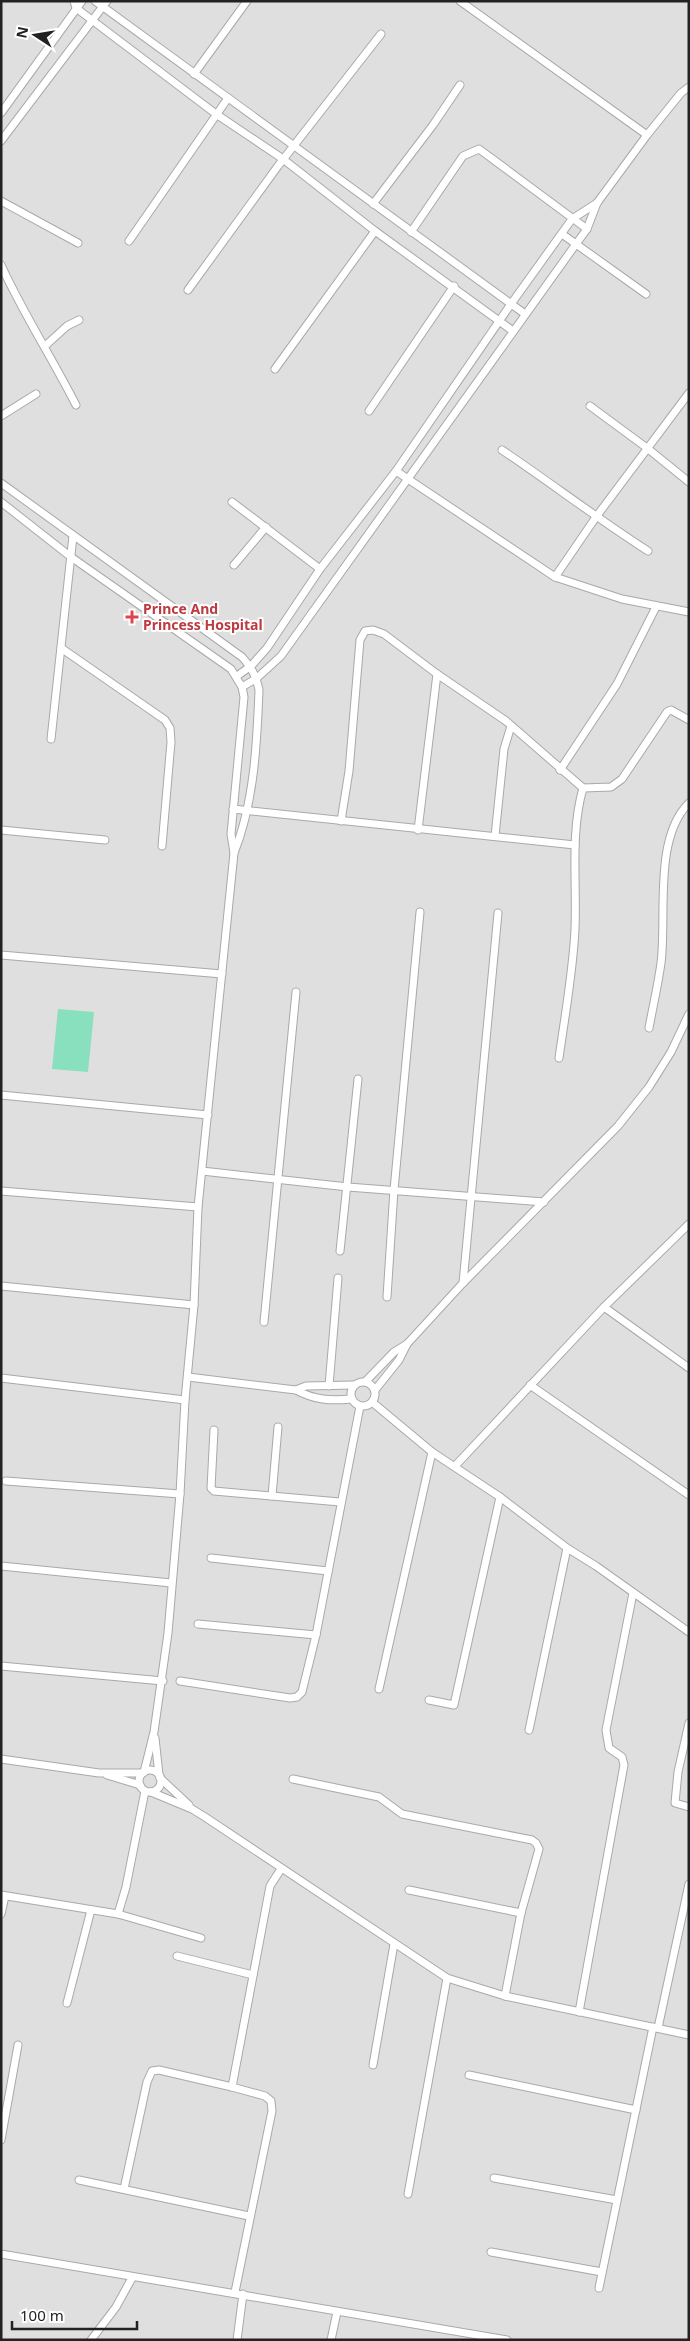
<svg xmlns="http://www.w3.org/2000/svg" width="690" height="2341" font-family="'Noto Sans',sans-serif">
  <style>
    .residential { fill: #e0dfdf }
    .pitch { fill: #88e0be }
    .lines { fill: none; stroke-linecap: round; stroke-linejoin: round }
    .minor-casing { stroke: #a9a9a9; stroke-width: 9 }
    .minor { stroke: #fff; stroke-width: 7 }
    .health-dot { fill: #e0444e; stroke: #fff; stroke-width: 2 }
    .labels { text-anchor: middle; stroke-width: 4; stroke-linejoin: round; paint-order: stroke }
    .health-label { font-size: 14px; font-weight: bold; fill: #be3a42; stroke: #fff; text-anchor: start }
  </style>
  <rect width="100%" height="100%" fill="#f2efe9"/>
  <rect class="residential" x="1" y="1" width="688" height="2339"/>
  <path class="pitch" d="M58,1009l36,3 -6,60 -36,-3z"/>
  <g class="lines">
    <g class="minor-casing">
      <g id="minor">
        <path d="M74,1l2,7 140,106 67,45 92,72 138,100"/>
        <path d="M95,1l430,313"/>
        <path d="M460,1l187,134"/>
        <path d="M194,74l53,-73"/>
        <path d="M1,113l81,-112"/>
        <path d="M1,141l106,-140"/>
        <path d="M1,201l77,42"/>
        <path d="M373,204l60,-79 27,-40"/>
        <path d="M411,232l52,-76 16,-7 108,80"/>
        <path d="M562,234l84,60"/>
        <path d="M129,241l99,-143"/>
        <path d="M1,265c22,48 51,93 75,140"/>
        <path d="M188,290l90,-124 103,-132"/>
        <path d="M45,346l22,-20 12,-6"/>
        <path d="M275,369l100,-138"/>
        <path d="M590,406l57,42 42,34"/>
        <path d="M369,411l85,-125"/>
        <path d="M1,416l35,-22"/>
        <path d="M502,450c49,33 96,69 146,101"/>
        <path d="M396,471l159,106 67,22 67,13"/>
        <path d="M1,483l241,174c10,11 14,19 17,33 -2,54 -5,113 -25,163l-36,354 -4,98 -9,95 -5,94 -12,139 -14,99 -10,40"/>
        <path d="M1,502l70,55 160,112 11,18 2,10 -13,137 3,19"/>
        <path d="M232,502l88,67"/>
        <path d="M234,565l32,-38"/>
        <path d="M555,577l41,-60 93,-124"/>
        <path d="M61,648l104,72 5,8 1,14 -9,104"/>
        <path d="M237,676l14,-10 16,-18 53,-79 76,-98 115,-167 61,-85 25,-16"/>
        <path d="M242,687l15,-9 24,-22 295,-412 11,-15 10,-26 50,-68 34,-42 8,-6"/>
        <path d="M51,739l22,-203"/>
        <path d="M560,770l57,-86 39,-77"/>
        <path d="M583,788l28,-1 11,-8 45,-67 4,-2 18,10"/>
        <path d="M233,809l342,36"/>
        <path d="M341,821l8,-50 11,-131 5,-9 8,-1 11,4 53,40 69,47 77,67c-13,46 -6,94 -8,141 -2,43 -10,86 -16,129"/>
        <path d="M1,830l104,10"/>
        <path d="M418,830l19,-156"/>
        <path d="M495,836l9,-87 7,-23"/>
        <path d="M1,955l221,19"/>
        <path d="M649,1028c4,-22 9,-43 12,-65 6,-46 -8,-125 28,-160"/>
        <path d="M1,1095l207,20"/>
        <path d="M202,1171l146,16 196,15"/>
        <path d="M1,1191l197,16"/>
        <path d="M340,1251l18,-172"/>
        <path d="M463,1283l35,-370"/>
        <path d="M1,1286l193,19"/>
        <path d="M387,1297l7,-107 26,-278"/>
        <path d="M604,1307l85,61"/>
        <path d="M264,1322l32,-330"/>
        <path d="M188,1377l108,13c18,10 35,11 55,9"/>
        <path d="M1,1378l184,22"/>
        <path d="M366,1381l28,-29 13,-8 56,-61 155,-157 31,-39 22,-35 18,-38"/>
        <circle cx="363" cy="1394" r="12"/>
        <path d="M530,1385l159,110"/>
        <path d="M329,1386l9,-108"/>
        <path d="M296,1390l10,-4 48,-1"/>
        <path d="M375,1390l24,-30 8,-16"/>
        <path d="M372,1402l60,50 68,45 67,51 29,18 93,66"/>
        <path d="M214,1430l-3,58 3,3 126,11"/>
        <path d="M455,1466l149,-159 85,-83"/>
        <path d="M6,1481l174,13"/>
        <path d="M272,1496l6,-69"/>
        <path d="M211,1558l117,13"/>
        <path d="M1,1566l170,17"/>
        <path d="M198,1624l118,11"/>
        <path d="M1,1666l162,15"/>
        <path d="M180,1681l110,17 7,-1 5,-5 14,-57 44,-229"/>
        <path d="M379,1689l53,-237"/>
        <path d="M429,1700l25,5 46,-208"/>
        <path d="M689,1723l-11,49 -3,31 14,4"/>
        <path d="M529,1730l38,-182"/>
        <path d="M155,1738l4,37"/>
        <path d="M1,1759l98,14h44"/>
        <circle cx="150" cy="1781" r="11"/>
        <path d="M107,1775l33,10"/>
        <path d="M160,1778l29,27"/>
        <path d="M293,1779l86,18 23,17 130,26 4,3 3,6 -18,64 -16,83"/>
        <path d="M151,1792l41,17 13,8 242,161 58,18 184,39"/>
        <path d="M409,1890l112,23"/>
        <path d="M1,1895l117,19 8,-27 19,-96"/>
        <path d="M1,1914l4,-18"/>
        <path d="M118,1914l83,24"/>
        <path d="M177,1956l76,19"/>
        <path d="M67,2003l24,-93"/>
        <path d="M579,2012l45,-247 -2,-8 -13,-9 -3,-18 27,-137"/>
        <path d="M658,2028l31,-144"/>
        <path d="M373,2065l21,-121"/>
        <path d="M469,2075l167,35"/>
        <path d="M1,2140l17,-95"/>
        <path d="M494,2178l123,22"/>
        <path d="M79,2180l170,36"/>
        <path d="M124,2189l23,-107 5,-11 7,-1 73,17"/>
        <path d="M408,2194l39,-216"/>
        <path d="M491,2252l111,20"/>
        <path d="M1,2254l506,86"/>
        <path d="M599,2288l54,-261"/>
        <path d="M235,2292l37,-181 -1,-10 -6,-5 -33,-9 38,-201 11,-17"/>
        <path d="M91,2340l25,-33 16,-29"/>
        <path d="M237,2340l6,-46"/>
        <path d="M331,2340l6,-28"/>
      </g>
    </g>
    <use href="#minor" class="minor"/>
  </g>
  <path class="health-dot" d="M129.5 609.5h5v5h5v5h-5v5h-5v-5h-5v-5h5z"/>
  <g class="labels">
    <g class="health-label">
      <text x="143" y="614">Prince And<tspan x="143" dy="16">Princess Hospital</tspan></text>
    </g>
  </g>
  <rect width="690" height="2341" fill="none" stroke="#222222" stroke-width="5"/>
  <g transform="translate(35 35) rotate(282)" stroke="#ffffff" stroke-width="4" paint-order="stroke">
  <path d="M0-4L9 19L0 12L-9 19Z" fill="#222222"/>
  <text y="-8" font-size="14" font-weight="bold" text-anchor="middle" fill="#222222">N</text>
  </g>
  <path d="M12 2321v8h125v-8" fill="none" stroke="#222222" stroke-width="2.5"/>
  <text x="20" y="2321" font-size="15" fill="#222222" stroke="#ffffff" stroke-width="4" paint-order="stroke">100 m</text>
</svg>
